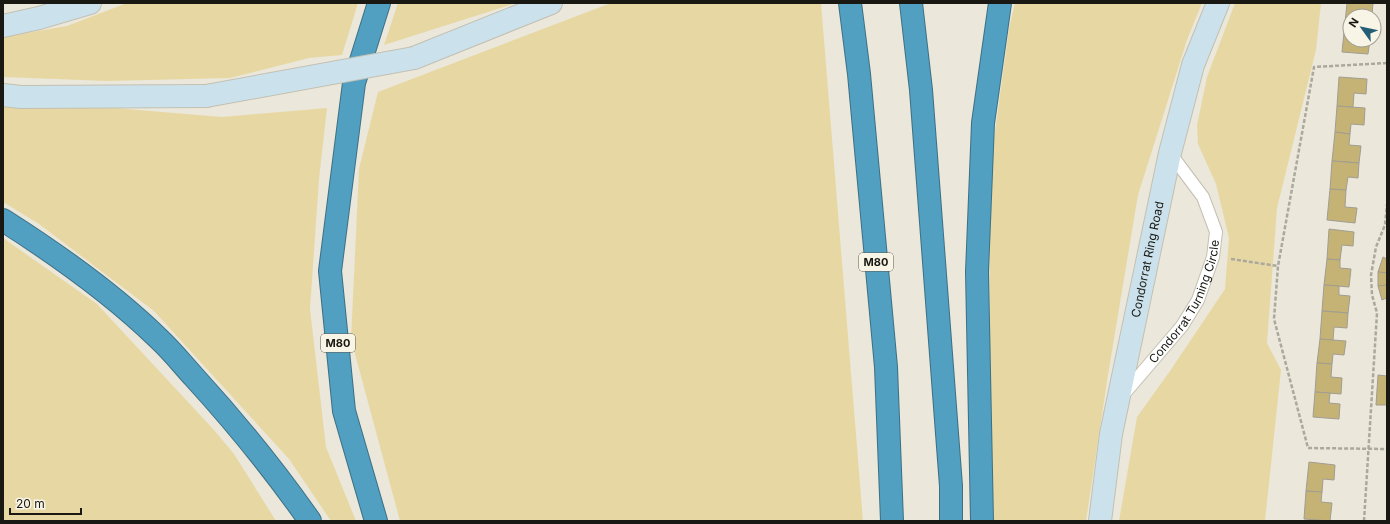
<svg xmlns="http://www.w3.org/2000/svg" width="1390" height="524" font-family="Inter,sans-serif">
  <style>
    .green { fill: #e7d8a3 }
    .building { fill: #c5b376; stroke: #a19d91 }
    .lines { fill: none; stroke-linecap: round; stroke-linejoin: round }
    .lane-casing { stroke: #c3c0b2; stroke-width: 14 }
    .secondary-casing { stroke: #c3c0b2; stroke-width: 24 }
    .highway-casing { stroke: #3d7084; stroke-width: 24 }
    .path { stroke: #aba89d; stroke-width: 2.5; stroke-dasharray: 4 2; stroke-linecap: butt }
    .lane { stroke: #fff; stroke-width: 12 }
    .secondary { stroke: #cbe2ec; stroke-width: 22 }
    .highway { stroke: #519fc1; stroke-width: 22 }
    .secondary-bridge-casing { stroke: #c3c0b2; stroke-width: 24; stroke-linecap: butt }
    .secondary-bridge { stroke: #cbe2ec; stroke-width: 22 }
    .labels { text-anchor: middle; stroke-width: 3; stroke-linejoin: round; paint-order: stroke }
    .shield { fill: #f8f5e7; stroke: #5c5a53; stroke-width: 1 }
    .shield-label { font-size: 11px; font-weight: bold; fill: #191813 }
    .street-label { font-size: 12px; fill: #191813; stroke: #f8f5e7 }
  </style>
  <rect width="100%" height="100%" fill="#ebe7da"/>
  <g class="green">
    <path d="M127,3h231l-16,52 -33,3 -79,20 -123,3 -104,-4v-40l64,-11z"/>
    <path d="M398,3h118l-132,42z"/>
    <path d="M611,3h210l42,518h-463l-49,-182 8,-170 19,-77z"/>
    <path d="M1015,3h187l-15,37 -49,155 -30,180 -22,146h-95l-2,-345 20,-147z"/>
    <path d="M1235,3h86l-5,47 -39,158 -10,135 14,27 -16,151h-146l18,-104 33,-46 55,-82 4,-51 -13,-54 -18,-40 -1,-19 10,-48z"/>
    <path d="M3,106l112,2 107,9 105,-9 -8,71 -9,130 16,138 30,74h-25l-42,-62 -135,-148 -115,-87 -36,-22z"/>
    <path d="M3,238l94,66 117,126 20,24 42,67h-273z"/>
  </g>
  <g class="building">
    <path d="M1347,3h26l-1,12 -11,-1 -1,2h-10v7h-5z"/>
    <path d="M1345,23h5v17h20l-2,14 -26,-2z"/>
    <path d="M1339,77l28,2 -1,15 -12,-1 -1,14 -16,-1z"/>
    <path d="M1337,106l28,2 -1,17 -13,-1 -1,10 -15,-2z"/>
    <path d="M1335,132l15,2 -1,11 12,1 -2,17 -27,-2z"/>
    <path d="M1332,161l27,2 -1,15 -10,-1 -2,13 -16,-1z"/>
    <path d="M1330,189l16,1 -1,17 12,1 -2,15 -28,-3z"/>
    <path d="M1329,229l25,3 -1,14 -11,-1 -2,15 -13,-1z"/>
    <path d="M1383,257l4,2v14l-9,-1z"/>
    <path d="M1327,259l13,1v8l11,1 -2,18 -25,-2z"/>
    <path d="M1378,272l9,1v12l-9,1z"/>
    <path d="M1324,285l15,1v9l11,1 -2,17 -26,-2z"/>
    <path d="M1387,285v13l-5,2 -4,-14z"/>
    <path d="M1322,311l26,2 -1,15 -13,-1 -1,13 -13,-1z"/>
    <path d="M1320,339l26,2 -2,14 -11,-1 -1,10 -15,-1z"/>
    <path d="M1317,363l15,1 -1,13 11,1 -1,16 -26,-2z"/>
    <path d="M1378,375l9,1v29h-11z"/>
    <path d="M1315,392l15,1 -1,10 11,1 -1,15 -26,-2z"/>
    <path d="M1309,462l26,3 -1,15 -11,-1 -1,13 -16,-1z"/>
    <path d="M1306,491l16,1 -1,10 11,1 -2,18 -26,-2z"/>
  </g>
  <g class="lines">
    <g class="lane-casing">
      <g id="lane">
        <path id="s1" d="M1123,395l59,-69 16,-26 15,-43 3,-25 -13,-35 -33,-44"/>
      </g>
    </g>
    <g class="secondary-casing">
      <g id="secondary">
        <path d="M3,26l36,-8 51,-15"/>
        <path d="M414,58l137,-55"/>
        <path d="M3,95l18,2 185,-1"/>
        <path id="s2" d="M1100,521l11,-87 59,-281 23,-88 25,-62"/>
      </g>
    </g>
    <g class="highway-casing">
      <g id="highway">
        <path d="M850,3l9,71 27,293 6,154"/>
        <path d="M911,3l10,87 30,396v35"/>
        <path d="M3,220c55,35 109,73 156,119 13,12 24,26 35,38 42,46 81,94 116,144"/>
        <path d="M376,521l-32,-110 -14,-140 24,-188 25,-80"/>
        <path d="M982,521l-5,-249 6,-149 17,-120"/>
      </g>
    </g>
    <g class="path">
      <path d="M1387,63l-73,4 -36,199 -4,53 34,129 79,1"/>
      <path d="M1231,259l47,7"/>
      <path d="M1364,521l13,-208 -5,-18 -1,-20 5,-28 9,-22 2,-21"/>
    </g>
    <use href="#lane" class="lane"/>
    <use href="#secondary" class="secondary"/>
    <use href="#highway" class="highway"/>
    <g class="secondary-bridge-casing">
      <path id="secondary-bridge" d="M206,96l208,-38"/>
    </g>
    <use href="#secondary-bridge" class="secondary-bridge"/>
  </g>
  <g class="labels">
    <g class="shield">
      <rect x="859" y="253" width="34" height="18" rx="3"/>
      <rect x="321" y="334" width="34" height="18" rx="3"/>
    </g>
    <g class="shield-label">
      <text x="876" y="266">M80</text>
      <text x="338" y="347">M80</text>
    </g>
    <g class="street-label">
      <text dy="4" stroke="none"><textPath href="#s2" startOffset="266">Condorrat Ring Road</textPath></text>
      <text dy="4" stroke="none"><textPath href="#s1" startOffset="114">Condorrat Turning Circle</textPath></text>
    </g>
  </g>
  <rect width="1390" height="524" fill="none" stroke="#191813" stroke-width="8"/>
  <g transform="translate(1362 28) rotate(303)"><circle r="19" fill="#f8f5e7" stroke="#9f9d92"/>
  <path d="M0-3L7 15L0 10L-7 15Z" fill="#235d76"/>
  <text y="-6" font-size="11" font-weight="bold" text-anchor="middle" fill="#191813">N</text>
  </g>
  <path d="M10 508v6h71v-6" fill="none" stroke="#191813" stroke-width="2"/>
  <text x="16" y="508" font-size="12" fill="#191813" stroke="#f8f5e7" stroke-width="3" paint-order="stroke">20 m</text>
</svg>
